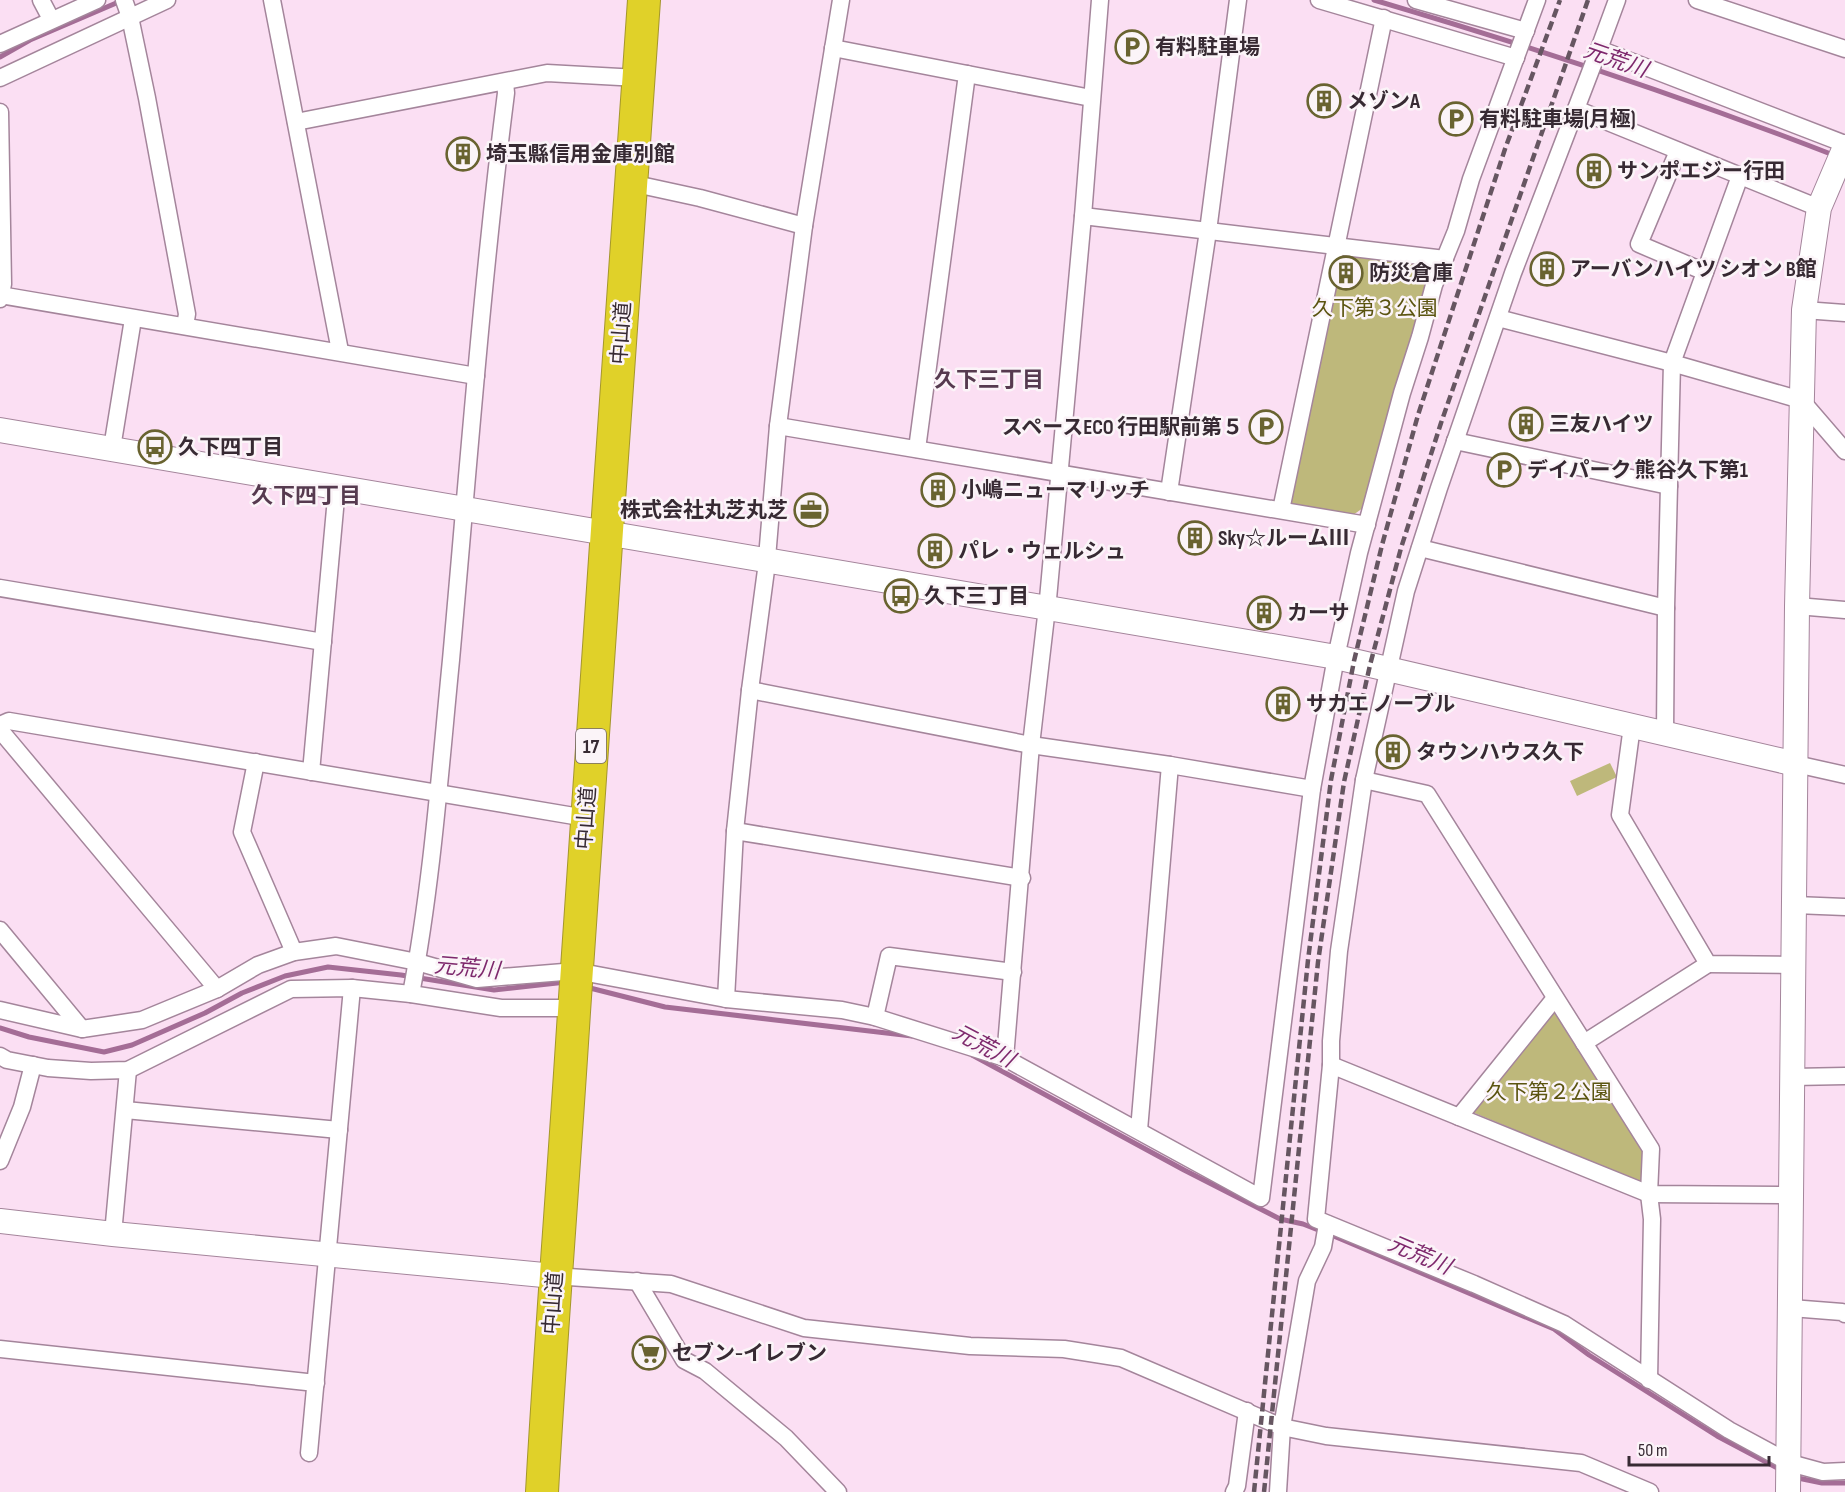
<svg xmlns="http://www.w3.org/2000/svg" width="1845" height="1492" font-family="'Sofia Sans Condensed','Noto Sans JP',sans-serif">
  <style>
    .green { fill: #beb87b }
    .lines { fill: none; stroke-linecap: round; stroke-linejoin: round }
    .stream { stroke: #a46d96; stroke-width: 5 }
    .street-casing { stroke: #a4859b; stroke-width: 19 }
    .secondary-casing { stroke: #a4859b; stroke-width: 26 }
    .highway-casing { stroke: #a5972c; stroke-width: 34 }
    .street { stroke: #fff; stroke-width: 16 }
    .secondary { stroke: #fff; stroke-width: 24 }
    .highway { stroke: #e0d129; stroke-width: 32 }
    .rail { stroke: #665661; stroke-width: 4.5; stroke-dasharray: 9 4.5; stroke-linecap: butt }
    .labels { text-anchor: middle; stroke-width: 5; stroke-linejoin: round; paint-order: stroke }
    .shield { fill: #fbf4f8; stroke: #72676e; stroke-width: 1.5 }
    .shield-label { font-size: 20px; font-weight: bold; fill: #372a33 }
    .poi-label { font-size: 21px; font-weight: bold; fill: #372a33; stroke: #fbf4f8; text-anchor: start }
    .park-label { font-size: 21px; fill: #5b5410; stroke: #fbf4f8 }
    .street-label { font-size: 21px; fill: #372a33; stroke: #fbf4f8 }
    .water-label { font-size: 22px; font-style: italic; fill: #7e296d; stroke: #fbf4f8 }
    .neighbourhood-label { font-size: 22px; font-weight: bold; fill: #563a4f; stroke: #fbf4f8 }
  </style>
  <rect width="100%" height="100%" fill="#fbdff3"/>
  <g class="green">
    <path d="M1343,254l82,9 6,8 -68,237 -10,7 -64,-12z"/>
    <path d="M1610,763l7,14 -40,19 -7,-15z"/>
    <path d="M1555,1011l89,140 -1,32 -171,-71z"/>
  </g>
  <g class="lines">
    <g class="stream">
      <path d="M1374,0c156,46 310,97 462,156"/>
      <path d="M0,57l30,-17 91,-39"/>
      <path d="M586,987l79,20 247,29"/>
      <path d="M0,1028l29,9 75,15 28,-7 73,-32 37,-20 43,-17 43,-9 73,8 93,15 72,-8"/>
      <path d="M972,1055l212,115 96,49 23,5 33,13 218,92 35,26 128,81 66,35"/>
      <path d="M1793,1477l29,6h23"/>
    </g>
    <g class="street-casing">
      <g id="street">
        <path d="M41,0l10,19"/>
        <path d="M124,0l6,17 17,81 40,216 -2,12"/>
        <path d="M272,0l68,351"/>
        <path d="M1319,0l197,58"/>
        <path d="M1416,0l110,31"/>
        <path d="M1617,0l-18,49 246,95"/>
        <path d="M1697,0l148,49"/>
        <path d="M0,44l97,-44"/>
        <path d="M833,48l258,50"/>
        <path d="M1599,49l-86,224 -74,215 -33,103 -42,189 -25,171 -8,90v24l-15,154 158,65 90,40 165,106 61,33 33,9 22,-1"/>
        <path d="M0,78l167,-78"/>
        <path d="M1576,109l243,99"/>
        <path d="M0,112l3,172 -3,15"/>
        <path d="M296,122l251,-49 91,5"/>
        <path d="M1678,151l-39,93 66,28"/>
        <path d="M631,183l69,15 104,28"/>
        <path d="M1083,216l362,43"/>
        <path d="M0,295l476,81"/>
        <path d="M1804,310l41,3"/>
        <path d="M1498,318l174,45 129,37 44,51"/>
        <path d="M778,426l589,99"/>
        <path d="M1455,441l214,45"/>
        <path d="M112,448l21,-129"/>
        <path d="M917,449l50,-375"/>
        <path d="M1169,492l39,-261 30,-231"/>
        <path d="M1281,510l103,-492"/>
        <path d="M1420,548l246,60"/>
        <path d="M0,588l323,54"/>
        <path d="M1797,606l48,4"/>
        <path d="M750,690l281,55 139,20 142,24"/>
        <path d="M0,725l9,-4 577,97"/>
        <path d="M1632,726l-12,89 88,149 86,1"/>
        <path d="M0,730l217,259 41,-24 36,-13 42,-6 81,16 60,17 99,-8 150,28 116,11 33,7 130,41 256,140 51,-409 24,-132 23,-104 43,-160 18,-56 14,-52 22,-54 15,-52 66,-179"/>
        <path d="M1665,734l1,-126 6,-245 68,-187"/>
        <path d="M256,762l-14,70 52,120"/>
        <path d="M1796,764l49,11"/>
        <path d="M311,772l26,-285"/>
        <path d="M1364,780l63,14 224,355 -2,45 3,25 -3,161"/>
        <path d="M735,831l287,47"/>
        <path d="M1795,905l50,2"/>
        <path d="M0,930l82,99"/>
        <path d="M411,994c21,-110 29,-223 40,-334 17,-189 31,-379 55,-567l-1,-11"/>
        <path d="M726,999l9,-168 15,-141 16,-120 12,-144 26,-200 37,-226"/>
        <path d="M0,1010l82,19 60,-9 75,-31"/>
        <path d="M875,1017l14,-61 124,16"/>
        <path d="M1584,1043l124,-79"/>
        <path d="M0,1056l7,4 41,8 43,3 37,-1 163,-81 61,-1 59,6 90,14h74"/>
        <path d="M1005,1058l26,-313 17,-146 35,-383 17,-216"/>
        <path d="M1331,1065l318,129 143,1"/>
        <path d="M1793,1077l52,-1"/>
        <path d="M125,1110l214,20"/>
        <path d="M1459,1117l96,-119"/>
        <path d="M1139,1130l31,-365"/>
        <path d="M0,1161l22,-54 11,-42"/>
        <path d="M113,1234l15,-164"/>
        <path d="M554,1276l117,8 133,44 166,18 94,3 57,9 161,69 44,9 255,27 69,29"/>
        <path d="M637,1281l47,79 21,11 81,67 52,54"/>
        <path d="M1791,1308l51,4 3,2"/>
        <path d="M0,1349l316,34"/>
        <path d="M309,1453l43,-465"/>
        <path d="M1234,1492l3,-6 10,-75"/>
        <path d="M1278,1492l4,-65 25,-146 16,-34 4,-23"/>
      </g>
    </g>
    <g class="secondary-casing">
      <g id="secondary">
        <path d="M0,430l1336,227 460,107"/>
        <path d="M0,1221l113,13 441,42"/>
        <path d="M1788,1492l9,-886 7,-296 15,-102 26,-61"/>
      </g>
    </g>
    <g class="highway-casing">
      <path id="highway" d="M542,1492c9,-160 22,-320 32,-480 23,-337 46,-675 70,-1012"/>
    </g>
    <use href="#street" class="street"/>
    <use href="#secondary" class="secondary"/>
    <use href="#highway" class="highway"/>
    <g class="rail">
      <path d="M1254,1492l54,-532 23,-180 23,-119 28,-116 36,-130 87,-266 55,-149"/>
      <path d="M1264,1492l54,-530 26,-180 26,-117 31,-117 40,-125 147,-423"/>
    </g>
  </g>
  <defs>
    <g id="parking-ring" transform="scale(1.725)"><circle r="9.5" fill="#fbf4f8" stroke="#696330" stroke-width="1.5"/><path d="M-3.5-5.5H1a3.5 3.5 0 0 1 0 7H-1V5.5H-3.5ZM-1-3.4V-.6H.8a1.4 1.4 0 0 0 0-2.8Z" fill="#696330"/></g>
    <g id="building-ring" transform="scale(1.725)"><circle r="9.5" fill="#fbf4f8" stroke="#696330" stroke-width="1.5"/><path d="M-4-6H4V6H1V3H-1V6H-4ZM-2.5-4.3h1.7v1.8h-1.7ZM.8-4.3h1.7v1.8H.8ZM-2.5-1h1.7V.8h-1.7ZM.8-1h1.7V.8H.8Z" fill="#696330"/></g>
    <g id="bus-ring" transform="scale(1.725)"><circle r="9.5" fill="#fbf4f8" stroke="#696330" stroke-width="1.5"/><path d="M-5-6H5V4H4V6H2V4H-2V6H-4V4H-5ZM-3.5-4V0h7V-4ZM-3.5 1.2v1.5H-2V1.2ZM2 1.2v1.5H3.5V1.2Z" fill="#696330"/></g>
    <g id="office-ring" transform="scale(1.725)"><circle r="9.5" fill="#fbf4f8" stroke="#696330" stroke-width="1.5"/><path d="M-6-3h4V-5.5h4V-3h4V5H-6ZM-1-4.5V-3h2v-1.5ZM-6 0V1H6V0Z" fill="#696330"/></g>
    <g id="supermarket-ring" transform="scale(1.725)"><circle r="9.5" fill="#fbf4f8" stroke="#696330" stroke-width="1.5"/><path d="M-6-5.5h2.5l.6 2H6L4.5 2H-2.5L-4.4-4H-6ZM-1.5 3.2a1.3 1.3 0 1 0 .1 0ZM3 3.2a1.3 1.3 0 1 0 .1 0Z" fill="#696330"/></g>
  </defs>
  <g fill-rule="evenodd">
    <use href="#parking-ring" x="1132" y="47"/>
    <use href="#building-ring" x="1324" y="101"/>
    <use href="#parking-ring" x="1456" y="119"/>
    <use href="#building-ring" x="463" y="154"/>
    <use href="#building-ring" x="1594" y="171"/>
    <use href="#building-ring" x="1547" y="269"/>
    <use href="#building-ring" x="1346" y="273"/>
    <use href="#building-ring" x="1526" y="424"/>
    <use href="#parking-ring" x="1266" y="427"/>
    <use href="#bus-ring" x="155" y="447"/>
    <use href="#parking-ring" x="1504" y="470"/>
    <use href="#building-ring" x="938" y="490"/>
    <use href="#office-ring" x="811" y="510"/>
    <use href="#building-ring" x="1195" y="538"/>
    <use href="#building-ring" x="935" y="551"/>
    <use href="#bus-ring" x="901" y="596"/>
    <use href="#building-ring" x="1264" y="613"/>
    <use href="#building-ring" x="1283" y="704"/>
    <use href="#building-ring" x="1393" y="752"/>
    <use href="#supermarket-ring" x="649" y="1353"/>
  </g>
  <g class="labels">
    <rect class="shield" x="576" y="729" width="30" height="34" rx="4.5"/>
    <g class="shield-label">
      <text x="591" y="753">17</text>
    </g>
    <g class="poi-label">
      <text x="1155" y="54">有料駐車場</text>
      <text x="1347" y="108">メゾンA</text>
      <text x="1479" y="126">有料駐車場(月極)</text>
      <text x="486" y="161">埼玉縣信用金庫別館</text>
      <text x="1617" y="178">サンポエジー行田</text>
      <text x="1570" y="276">アーバンハイツ シオン B館</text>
      <text x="1369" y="280">防災倉庫</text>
      <text x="1549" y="431">三友ハイツ</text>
      <text x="1243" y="434" text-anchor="end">スペースECO 行田駅前第５</text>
      <text x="178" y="454">久下四丁目</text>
      <text x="1527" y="477">デイパーク 熊谷久下第1</text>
      <text x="961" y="497">小嶋ニューマリッチ</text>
      <text x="788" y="517" text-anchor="end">株式会社丸芝丸芝</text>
      <text x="1218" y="545">Sky☆ルームⅢ</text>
      <text x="958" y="558">パレ・ウェルシュ</text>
      <text x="924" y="603">久下三丁目</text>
      <text x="1287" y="620">カーサ</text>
      <text x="1306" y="711">サカエ ノーブル</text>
      <text x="1416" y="759">タウンハウス久下</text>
      <text x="672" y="1360">セブン-イレブン</text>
    </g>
    <g class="park-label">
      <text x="1375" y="315">久下第３公園</text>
      <text x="1549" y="1099">久下第２公園</text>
    </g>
    <g class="street-label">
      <text transform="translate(621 333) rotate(-86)" y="7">中山道</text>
      <text transform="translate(586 818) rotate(-86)" y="7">中山道</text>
      <text transform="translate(553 1303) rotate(-86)" y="7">中山道</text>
    </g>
    <g class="water-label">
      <text transform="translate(1616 59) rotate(19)" y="8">元荒川</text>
      <text transform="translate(467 967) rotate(5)" y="8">元荒川</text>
      <text transform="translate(984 1045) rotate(28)" y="8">元荒川</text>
      <text transform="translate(1420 1254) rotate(23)" y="8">元荒川</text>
    </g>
    <g class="neighbourhood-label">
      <text x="989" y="387">久下三丁目</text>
      <text x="306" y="503">久下四丁目</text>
    </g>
  </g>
  <path d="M1629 1456v9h140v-9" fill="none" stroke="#372a33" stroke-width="3"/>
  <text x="1638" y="1456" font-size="18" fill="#372a33" stroke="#fbf4f8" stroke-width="4.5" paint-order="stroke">50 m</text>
</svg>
